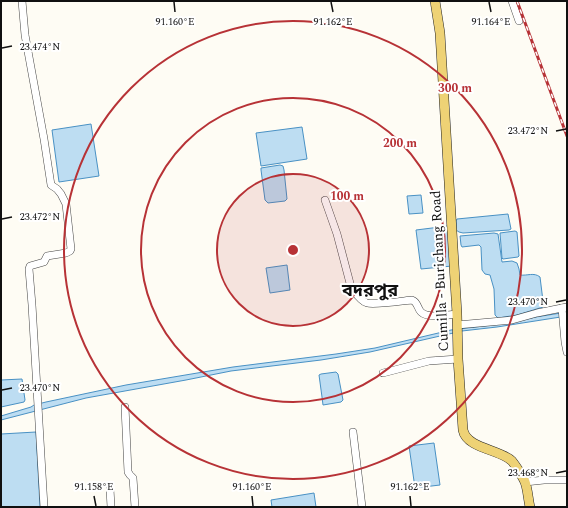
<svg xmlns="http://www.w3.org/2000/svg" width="568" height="508" font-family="Spectral,'Noto Sans Bengali',serif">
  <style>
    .water { fill: #bdddf2; stroke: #4991c4 }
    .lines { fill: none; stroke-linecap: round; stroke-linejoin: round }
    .minor-casing { stroke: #434343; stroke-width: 8 }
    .major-casing { stroke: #212121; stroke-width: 10 }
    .minor { stroke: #fff; stroke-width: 7 }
    .major { stroke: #eed275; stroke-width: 9 }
    .rail-casing { stroke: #b73236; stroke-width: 3 }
    .rail { stroke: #fff; stroke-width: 1.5; stroke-dasharray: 4.5; stroke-linecap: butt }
    .ticks { fill: none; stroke: #101010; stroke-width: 1.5 }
    .ring { fill: none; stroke: #b73236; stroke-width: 2 }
    .labels { text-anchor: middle; stroke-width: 4; stroke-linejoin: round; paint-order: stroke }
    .street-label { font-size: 14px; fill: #101010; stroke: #fff }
    .district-label { font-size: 18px; font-weight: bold; fill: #101010; stroke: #fff }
    .ticks-label { font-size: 10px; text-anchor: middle; fill: #101010; stroke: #fff; stroke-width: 4; stroke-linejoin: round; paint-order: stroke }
    .centre { fill: #b73236; stroke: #fff; stroke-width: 2 }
    .ring-label { font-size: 12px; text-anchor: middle; font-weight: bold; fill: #b73236; stroke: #fff; stroke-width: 4; stroke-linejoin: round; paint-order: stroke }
  </style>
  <rect width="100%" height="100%" fill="#fefcf4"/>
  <g class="water">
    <path d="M91,124l8,52 -40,6 -7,-52z"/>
    <path d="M302,127l5,32 -46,7 -5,-33z"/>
    <path d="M280,165l3,1 1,4 3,29 -2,2 -17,2 -3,-3 -4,-30v-2z"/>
    <path d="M421,195l2,18 -14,1 -2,-18z"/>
    <path d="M508,214l3,15 -2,1 -46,3 -4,-1 -3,-2v-9l1,-2z"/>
    <path d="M448,226l4,40 -31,3 -5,-39z"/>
    <path d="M515,231l2,1 2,24 -1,1 -15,2 -1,-1 -2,-25z"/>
    <path d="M494,233l4,1 4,28 10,-1 5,2 2,6 1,6c7,1 14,-3 20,2l3,24v6l-26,8 -19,3 -3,-3 -1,-26 -4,-14 -5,-1 -3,-4 -1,-23 -2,-2 -17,2 -1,-2 -1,-9z"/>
    <path d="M287,265l3,25 -20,3 -4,-25z"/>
    <path d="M567,312v4l-70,11 -35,4 -92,21 -49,8 -90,11 -45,9 -100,18 -85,22v-4l30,-9 3,-2 12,-3 80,-17 107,-18 103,-13 39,-6 76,-18 57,-7 28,-6z"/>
    <path d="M336,372l2,2 5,26 -2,2 -18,3 -1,-8 -3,-22 2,-1z"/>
    <path d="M22,379l3,21 -1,2 -23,5v-27z"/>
    <path d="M36,432l4,75h-39v-73z"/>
    <path d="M434,443l6,42 -25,3 -6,-42z"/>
    <path d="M314,493l2,14h-44l-1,-7z"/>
  </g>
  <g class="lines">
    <g class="minor-casing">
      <g id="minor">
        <path d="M22,1l3,34 19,104 7,46 6,4 4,5 5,10 5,45 -1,2 -4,2 -19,3 -3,6 -14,4 -1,3 3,36 12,202"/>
        <path d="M512,1l7,20"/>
        <path d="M325,200l12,34 14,53c4,5 9,14 16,16 7,2 35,-2 45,-3 6,2 5,8 9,12 7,7 27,3 36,2"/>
        <path d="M562,308l3,34 2,10"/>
        <path d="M457,325l55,-5 25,-7 30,-6"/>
        <path d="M383,373l46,-12 29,-2"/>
        <path d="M125,407l3,65 2,3 3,3 2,29"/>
        <path d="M353,432l9,75"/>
        <path d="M525,482l19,-2h23"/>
        <path d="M110,489l1,18"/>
      </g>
    </g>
    <g class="major-casing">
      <path id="major" d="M435,1l5,32 17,281 1,45 5,71c4,19 37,19 49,31 4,5 11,16 13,21 3,8 3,17 5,25"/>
    </g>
    <use href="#minor" class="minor"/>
    <use href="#major" class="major"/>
    <g class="rail-casing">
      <path id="rail" d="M517,1l50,135"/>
    </g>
    <use href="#rail" class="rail"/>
  </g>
  <path class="ticks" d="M174,2l1,10M331,2l2,10M489,2l2,10M2,48l10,-2M556,131l10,-2M2,219l10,-2M556,302l10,-2M2,390l10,-2M556,473l10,-2M94,496l2,10M252,496l1,10M410,496l1,10"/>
  <circle cx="293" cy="250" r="76" fill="#b73236" fill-opacity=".12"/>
  <g class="ring">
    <circle cx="293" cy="250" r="76"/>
    <circle cx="293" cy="250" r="152"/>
    <circle cx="293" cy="250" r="229"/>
  </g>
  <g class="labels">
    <g class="street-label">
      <text transform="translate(439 271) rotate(-93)" y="5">Cumilla - Burichang Road</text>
    </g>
    <g class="district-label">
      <text x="370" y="296">বদরপুর</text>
    </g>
  </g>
  <g class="ticks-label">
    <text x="491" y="25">91.164°E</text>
    <text x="175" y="25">91.160°E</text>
    <text x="333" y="25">91.162°E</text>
    <text x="40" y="50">23.474°N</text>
    <text x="528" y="134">23.472°N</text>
    <text x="40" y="220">23.472°N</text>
    <text x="528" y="305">23.470°N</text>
    <text x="40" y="391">23.470°N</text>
    <text x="528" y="476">23.468°N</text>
    <text x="94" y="490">91.158°E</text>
    <text x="252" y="490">91.160°E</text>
    <text x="410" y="490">91.162°E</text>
  </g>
  <circle cx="293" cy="250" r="6" class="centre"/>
  <g class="ring-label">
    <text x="455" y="92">300 m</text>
    <text x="400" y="147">200 m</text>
    <text x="347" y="200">100 m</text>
  </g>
  <rect width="568" height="508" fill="none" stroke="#101010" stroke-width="4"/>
</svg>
